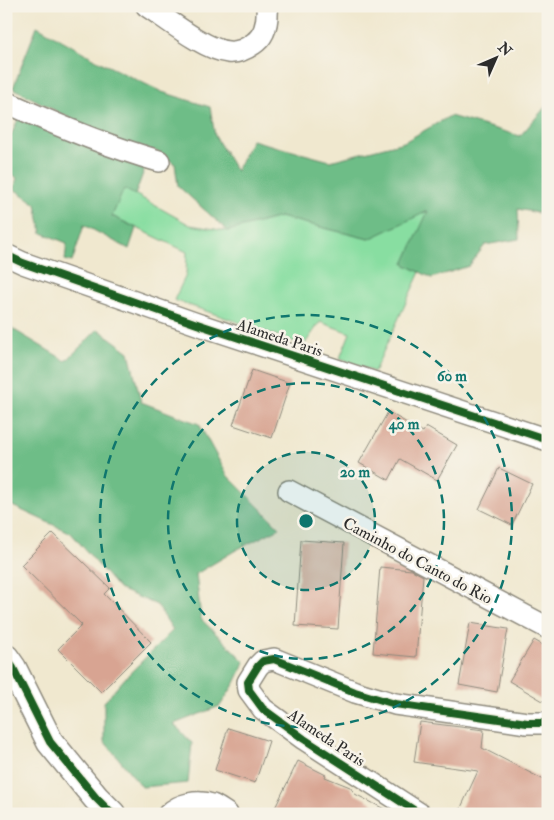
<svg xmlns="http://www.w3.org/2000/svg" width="554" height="820" font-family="'IM FELL Double Pica',serif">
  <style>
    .green { fill: #88dea1; stroke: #5a8466 }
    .forest { fill: #6ebd87; stroke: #4c7459 }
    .building { fill: #d8a492 }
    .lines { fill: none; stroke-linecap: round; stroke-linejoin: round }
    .minor-casing { stroke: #8e8a7d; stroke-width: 24 }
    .tertiary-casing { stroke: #8e8a7d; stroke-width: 29 }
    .minor { stroke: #fff; stroke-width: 21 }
    .tertiary { stroke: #fff; stroke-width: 26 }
    .cycleway-casing { stroke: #f7f3e8; stroke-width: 11 }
    .cycleway { stroke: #1b5e20; stroke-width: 8 }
    .ring { fill: none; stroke: #0f766e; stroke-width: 2.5; stroke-dasharray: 9 6 }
    .labels { text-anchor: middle; stroke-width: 5; stroke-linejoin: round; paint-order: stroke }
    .street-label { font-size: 16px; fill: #2b2b2b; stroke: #f7f3e8 }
    .centre { fill: #0f766e; stroke: #f7f3e8; stroke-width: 2.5 }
    .ring-label { font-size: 15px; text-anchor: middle; font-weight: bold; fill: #0f766e; stroke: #f7f3e8; stroke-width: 5; stroke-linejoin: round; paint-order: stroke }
  </style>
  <rect width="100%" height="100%" fill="#f7f3e8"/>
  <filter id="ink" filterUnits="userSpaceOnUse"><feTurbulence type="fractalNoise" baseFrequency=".02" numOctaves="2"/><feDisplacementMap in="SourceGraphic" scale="10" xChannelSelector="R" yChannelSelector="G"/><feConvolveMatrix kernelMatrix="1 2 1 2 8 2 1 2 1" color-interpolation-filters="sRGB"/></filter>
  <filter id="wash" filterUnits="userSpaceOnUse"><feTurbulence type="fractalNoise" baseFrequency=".0096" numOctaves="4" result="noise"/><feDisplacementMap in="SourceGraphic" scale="20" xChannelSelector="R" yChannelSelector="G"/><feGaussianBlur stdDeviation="1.12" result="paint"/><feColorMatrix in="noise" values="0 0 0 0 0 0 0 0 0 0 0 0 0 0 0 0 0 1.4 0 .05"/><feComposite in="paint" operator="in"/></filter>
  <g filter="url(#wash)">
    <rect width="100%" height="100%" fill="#f0e8cf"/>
    <path class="green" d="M124,188l66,37 37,6 53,-14 89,22 60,-29 -25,54 16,8 -46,100 -34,-14 10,-25 -30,-11 -16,23 -130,-45 12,-25 1,-23 -75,-36z"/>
    <g class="forest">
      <path d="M37,26l65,37 60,29 48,15 5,29 21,35 16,-31 78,21 74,-19 46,-26 70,20 28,-32v111l-30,-6 1,30 -34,6 -16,21 -37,12 -28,-14 24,-53 -59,28 -89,-22 -52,14 -50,-45 -3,-22 -19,-13 -44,-10 -99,-53z"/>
      <path d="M20,115l126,50 -11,30 -11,-6 -12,27 24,12 -7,21 -45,-24 -12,37 -7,-2 2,-17 -25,-10 -6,-29 -22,-15 3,-11 -11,-9v-22z"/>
      <path d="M6,325l60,36 32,-32 31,23 12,50 58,22 28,51 53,53 -44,22 -40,24 5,45 44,43 -10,21 -15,23 -46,18 18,19 -4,40 -46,4 -38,-46v-39l23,-26 46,-46 -16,-25 -38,-16 -48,-56 -65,-30z"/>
    </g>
    <g id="blocks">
      <g class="building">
        <path d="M252,370l38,13 -18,55 -39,-13z"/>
        <path d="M388,412l35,20 3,-5 31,18 -20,35 -37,-21 -11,21 -30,-17z"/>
        <path d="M499,468l33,16 -20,41 -33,-16z"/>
        <path d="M53,533l57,55 -6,6 47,48 -50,50 -43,-43 24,-24 -61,-60z"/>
        <path d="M301,540l43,3 -6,86 -43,-3z"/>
        <path d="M380,567l32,3 11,6 -7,81 -43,-4z"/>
        <path d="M470,623l38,6 -11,63 -38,-7z"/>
        <path d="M534,640l14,8v56l-39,-23z"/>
        <path d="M420,722l64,8 -2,18 66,34v32h-90l20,-43 -64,-9z"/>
        <path d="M228,728l41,13 -14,42 -40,-13z"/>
        <path d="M298,761l28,14 -1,2 25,10 5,7 39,20h-122z"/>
      </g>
    </g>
  </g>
  <g filter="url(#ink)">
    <use href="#blocks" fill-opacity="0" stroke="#8e8a7d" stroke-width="1"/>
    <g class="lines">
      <g class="minor-casing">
        <g id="minor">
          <path d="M147,6c20,13 58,44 81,46 9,1 18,-3 25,-8 13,-8 15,-23 14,-38"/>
          <path d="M6,102c50,23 100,44 153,59"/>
          <path d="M6,255l17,8 174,61 351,116"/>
          <path d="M289,491l259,137"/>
          <path d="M169,814c10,-10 29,-14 43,-9 5,2 10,6 15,9"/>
          <path d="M420,814l-116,-75 -41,-30 -14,-19 -1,-8 10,-16 5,-5 11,-2 81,33 40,12 132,19h21"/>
        </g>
      </g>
      <g class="tertiary-casing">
        <path id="tertiary" d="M6,658l7,10 37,74 46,56 16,16"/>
      </g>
      <use href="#minor" class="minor"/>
      <use href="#tertiary" class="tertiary"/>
      <g class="cycleway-casing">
        <g id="cycleway">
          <path d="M6,255l17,8 174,61 351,116"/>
          <path d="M6,658l7,10 37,74 46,56 16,16"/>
          <path d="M420,814l-116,-75 -41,-30 -14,-19 -1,-8 10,-16 5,-5 11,-2 81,33 40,12 132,19h21"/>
        </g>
      </g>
      <use href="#cycleway" class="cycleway"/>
    </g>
  </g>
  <circle cx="306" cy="521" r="69" fill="#0f766e" fill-opacity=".12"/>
  <g class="ring">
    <circle cx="306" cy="521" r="69"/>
    <circle cx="306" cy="521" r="138"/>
    <circle cx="306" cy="521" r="206"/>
  </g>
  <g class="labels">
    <g class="street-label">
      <text transform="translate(280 337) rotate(18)" y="6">Alameda Paris</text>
      <text transform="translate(418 560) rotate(28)" y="6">Caminho do Canto do Rio</text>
      <text transform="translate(327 737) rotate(34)" y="6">Alameda Paris</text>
    </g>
  </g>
  <circle cx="306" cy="521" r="8" class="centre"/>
  <g class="ring-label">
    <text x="452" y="381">60 m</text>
    <text x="404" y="429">40 m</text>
    <text x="355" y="477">20 m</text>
  </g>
  <rect width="554" height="820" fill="none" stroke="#f7f3e8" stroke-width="25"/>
  <g transform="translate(496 58) rotate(45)" stroke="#f7f3e8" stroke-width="4" paint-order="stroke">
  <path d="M0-4L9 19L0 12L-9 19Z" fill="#2b2b2b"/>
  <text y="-8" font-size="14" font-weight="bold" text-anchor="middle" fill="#2b2b2b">N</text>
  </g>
</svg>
